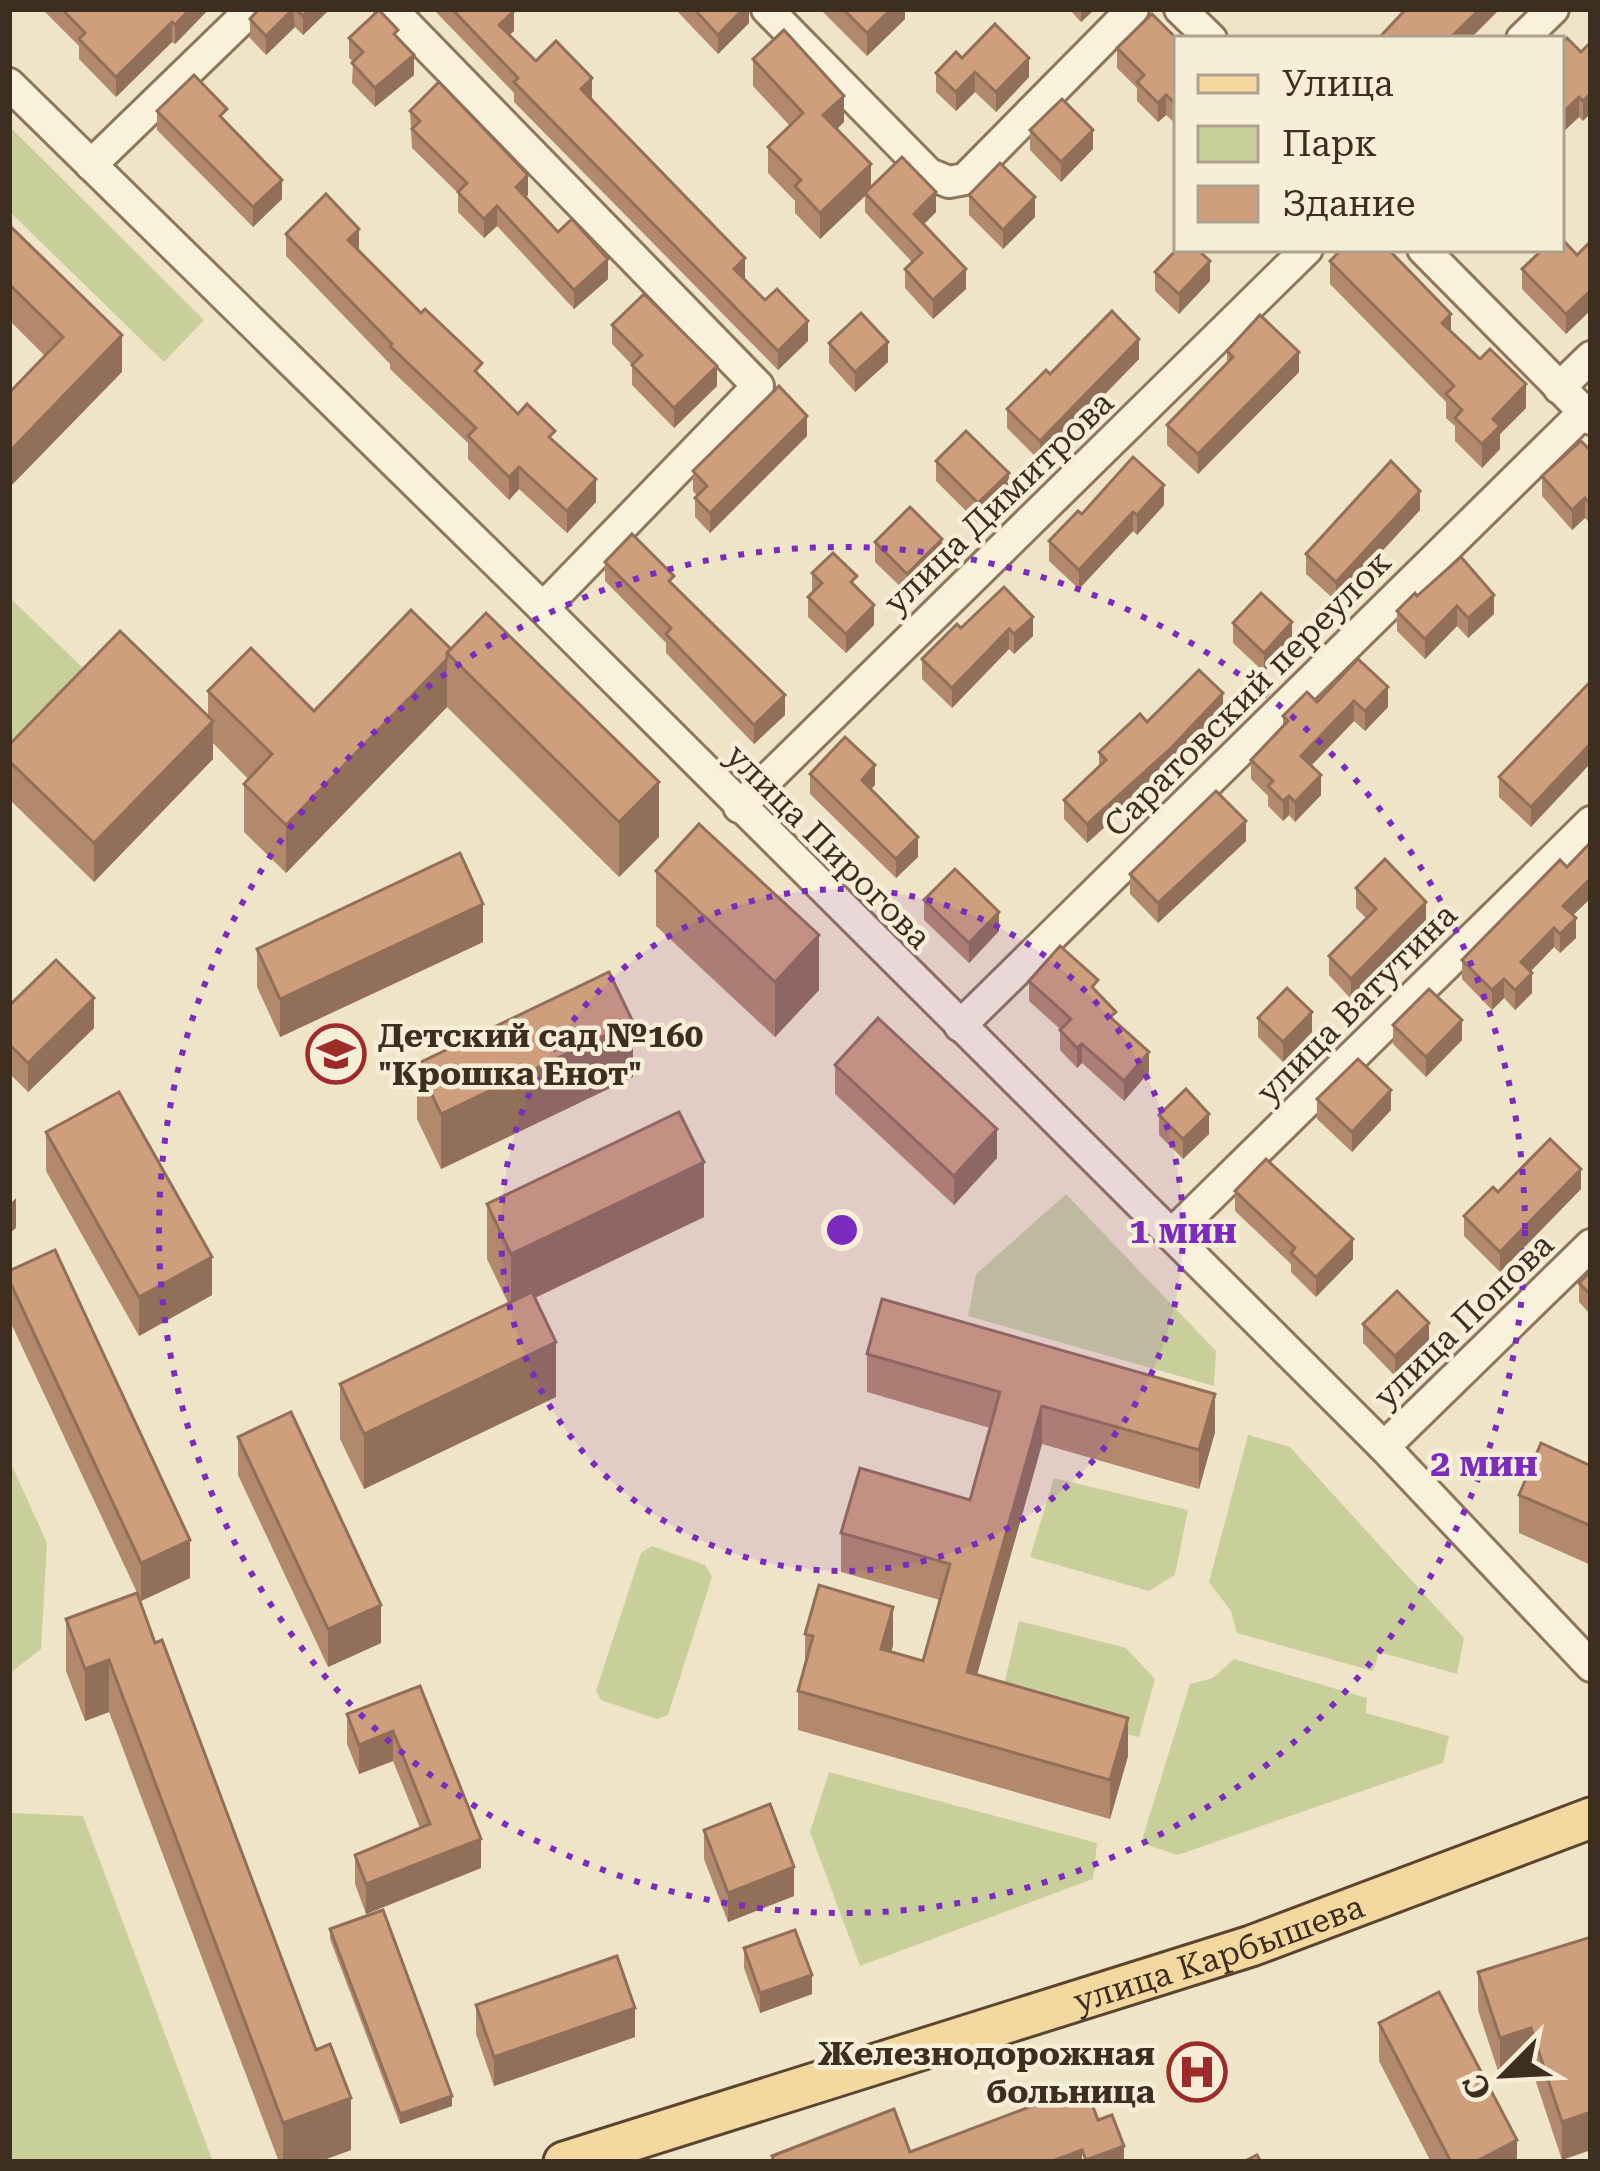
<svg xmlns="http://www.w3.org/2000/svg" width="1600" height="2171" font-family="'Roboto Serif',serif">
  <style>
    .green { fill: #c9cf9b }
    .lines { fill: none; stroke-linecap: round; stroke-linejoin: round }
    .minor-casing { stroke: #8d765c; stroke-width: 36 }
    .major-casing { stroke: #5b4430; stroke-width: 45 }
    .minor { stroke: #faf1dc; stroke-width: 30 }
    .major { stroke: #f3d9a0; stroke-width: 39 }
    .wall { fill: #b2896c }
    .shaded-wall { fill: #916f58 }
    .building { fill: #cf9f7d; stroke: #916f58; stroke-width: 3 }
    .ring { fill: none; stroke: #7b2cbf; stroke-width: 6; stroke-dasharray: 6 12 }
    .labels { text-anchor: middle; stroke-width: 9; stroke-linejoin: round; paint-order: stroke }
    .street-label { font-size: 33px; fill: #3d2e20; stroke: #f7eed8 }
    .poi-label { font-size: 33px; font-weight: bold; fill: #3d2e20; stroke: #f7eed8; text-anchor: start }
    .centre { fill: #7b2cbf; stroke: #f7eed8; stroke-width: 6 }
    .ring-label { font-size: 36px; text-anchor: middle; font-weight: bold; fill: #7b2cbf; stroke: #f7eed8; stroke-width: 9; stroke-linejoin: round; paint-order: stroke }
  </style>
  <rect width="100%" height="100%" fill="#f0e4c8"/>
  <g class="green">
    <path d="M9,126l195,194 -40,42 -155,-151z"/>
    <path d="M9,597l76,73 -76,84z"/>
    <path d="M1066,1194l150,157 -2,35 -246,-70 8,-42z"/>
    <path d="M1248,1435l42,12 174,191 -7,36 -78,-22 -6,19 -136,-38 -6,-22 -22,-29z"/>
    <path d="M9,1459l38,84 -6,106 -32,25z"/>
    <path d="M1054,1478l134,32 -13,65 -26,16 -119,-34z"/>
    <path d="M652,1546l53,19 7,12 -44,138 -11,4 -56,-19 -5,-9 45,-138z"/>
    <path d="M1019,1621l107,27 29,31 -16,58 -139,-35z"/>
    <path d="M1234,1659l133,39 -1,15 83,23 -6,27 -265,92 -37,-12 49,-159 23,-6z"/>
    <path d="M829,1772l268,71 -4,36 -233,87 -50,-134z"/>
    <path d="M9,1813l74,3 130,346h-199l-5,-15z"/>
  </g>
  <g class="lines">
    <g class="minor-casing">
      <g id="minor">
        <path d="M391,9l367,377 -215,222"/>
        <path d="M767,9l162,165 20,8 16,-3 168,-170"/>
        <path d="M1180,9l31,30"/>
        <path d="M1522,39l31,-30"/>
        <path d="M9,84l534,524 841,839 207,219"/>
        <path d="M91,165l161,-156"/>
        <path d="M1423,249l168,170"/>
        <path d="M1559,388l32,-31"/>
        <path d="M739,807l568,-558"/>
        <path d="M960,1026l624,-614"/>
        <path d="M1171,1235l420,-413"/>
        <path d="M1384,1447l207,-202"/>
      </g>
    </g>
    <g class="major-casing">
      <g id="major">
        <path id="s1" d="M564,2162l687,-216 340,-128"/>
      </g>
    </g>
    <use href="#minor" class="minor"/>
    <use href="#major" class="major"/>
  </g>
  <g class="wall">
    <path d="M42,9h167l-34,35 -3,-2 -56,55 -37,-38v-13z"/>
    <path d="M259,9h71l-27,26 -8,-8 -29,28 -16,-17v-19z"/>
    <path d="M433,9h79l2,22 -5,4 27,26 56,37 152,181 64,62 -30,29 -264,-268v-9z"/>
    <path d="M675,9h74v14l-31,31z"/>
    <path d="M820,9h85v10l-38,37z"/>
    <path d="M1069,9h26l-14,13z"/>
    <path d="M349,38h49l16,37 -39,32 -23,-24 1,-21 -4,-4z"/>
    <path d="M1177,39v86l-11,-10 -8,7 -21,-21v-13l-20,-20v-20z"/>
    <path d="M1591,42l-8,79 -4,-4 -18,17 20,-82z"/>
    <path d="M962,58l67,19 -33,35 -21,-20 -19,19 -20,-19v-19z"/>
    <path d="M753,59l91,63 -7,7 34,58 65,25 -12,12 42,65 -33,30 -28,-31v-19l7,-7 -47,-50v-16l-45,43 -25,-26v-12l-27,-28v-26l22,-21 -37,-40z"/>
    <path d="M157,111l70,12 55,76 -29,28 -96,-97z"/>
    <path d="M410,111l118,84 -2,2 32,35 50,47 -34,30 -77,-83 -13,12 -26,-26v-19l-46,-45z"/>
    <path d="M1030,130l63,19 -32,33 -31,-32z"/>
    <path d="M969,195l66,22 -32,32 -34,-34z"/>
    <path d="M9,225l113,147 -77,-16 -36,-36z"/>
    <path d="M286,234l73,17 159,163 37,28 41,60 -29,31 -48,-44 -10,11 -41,-41v-16l-78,-74v-5l-104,-108z"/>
    <path d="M1335,249h53l63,83 75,76 -26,26v15l-18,19 -27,-27v-15l-9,-8v-16l-116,-118v-23l5,-5z"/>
    <path d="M1577,255l-11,79 -44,-45v-20z"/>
    <path d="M1155,272l55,9 -31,33 -24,-23z"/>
    <path d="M612,325l105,61 -43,42 -42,-43v-20l-20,-21z"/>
    <path d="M829,343l59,19 -33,30 -26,-29z"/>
    <path d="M1227,351l72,21 -101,102 -31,-29v-20l60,-62z"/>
    <path d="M1139,359l-99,102 -33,-33v-19l43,-35z"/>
    <path d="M807,436l-97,97 -15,-16v-19l2,-2 -4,-5v-20z"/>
    <path d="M1591,451v73l-6,-6 -13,12 -30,-34v-20z"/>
    <path d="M936,461l73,32 -31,30 -42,-42z"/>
    <path d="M1164,505l-27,30 -4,-4 -54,58 -30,-28v-20l33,-27z"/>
    <path d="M1420,510l-84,91 -30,-27v-20z"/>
    <path d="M875,542l67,17 -35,34 -32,-31z"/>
    <path d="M605,562l69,24 111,129 -31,29 -88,-91v-10l-61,-62z"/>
    <path d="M812,573l45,15 17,37 -28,28 -38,-36v-20l4,-4z"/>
    <path d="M1004,587l29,49 -19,18 -5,-5 -57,59 -30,-29v-20l39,-31z"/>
    <path d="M1417,596l77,18 -26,24 -11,-12 -32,33 -28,-28v-20z"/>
    <path d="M1233,623l59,18 -28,31 -31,-29z"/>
    <path d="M451,649l208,188 -40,40 -172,-170 -161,166 -42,-41v-48l4,-5 -35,-36v16l-119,123 -85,-83v-54l199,-28v-26l106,20z"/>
    <path d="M1358,659l30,48 -23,24 -11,-10 -43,45 10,29 -26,27 -6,-7 -6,6 -15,-15v-10l-17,-17v-19l32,-34v-10l34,-14z"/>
    <path d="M1589,683l-58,144 -32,-30v-20z"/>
    <path d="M1223,713l-52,55 -84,75 -23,-24v-19l35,-34v-14l48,-30z"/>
    <path d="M810,774l65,11 -4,4 47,68 -22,21 -86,-84z"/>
    <path d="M1246,841l-88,82 -28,-29v-20z"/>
    <path d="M656,871l163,119 -44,47 -119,-111z"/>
    <path d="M1356,888l70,34 -75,77 -22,-24v-19l37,-38 -10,-10z"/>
    <path d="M924,900l75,31 -30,32 -45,-43z"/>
    <path d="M1573,916l3,22 -16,15 -6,-6 -24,25 2,21 -17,17 -11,-12 -12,12 -30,-31v-19z"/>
    <path d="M483,942l-203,95 -23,-50v-38z"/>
    <path d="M1029,981l69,13 51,78 -25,29 -42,-38 -5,5 -17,-18v-21l-31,-28z"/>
    <path d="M9,1006l85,22 -66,64 -19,-19z"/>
    <path d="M1258,1018l54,14 -29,30 -25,-25z"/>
    <path d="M1393,1025l69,15 -36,37 -33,-33z"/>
    <path d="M417,1064l216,13 -192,92 -24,-50z"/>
    <path d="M835,1065l162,93 -43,47 -119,-111z"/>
    <path d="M1317,1099l74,11 -39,42 -35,-33z"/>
    <path d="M1159,1115l50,19 -26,25 -24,-24z"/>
    <path d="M46,1132l166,163 -73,41 -93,-165z"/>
    <path d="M1581,1189l-81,83 -36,-36v-20l34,-24z"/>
    <path d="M1235,1191l118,68 -37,38 -25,-25v-8l-56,-53z"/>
    <path d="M487,1204l217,13 -169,81 21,99 -192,92 -24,-50v-55l168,-81 -21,-44z"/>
    <path d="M9,1271l181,307 -49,23 -132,-282z"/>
    <path d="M1591,1271v44l-12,-13v-19z"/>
    <path d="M1363,1324l66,19 -34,33 -32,-33z"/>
    <path d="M867,1354l348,78 -16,57 -157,-45 -65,231 151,81 -18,63 -312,-89v-39l7,-25v-32l88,11 -2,7 32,9 17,-61 -99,-28v-39l129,-33 20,-72 -123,-36z"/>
    <path d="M238,1437l143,206 -53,24 -90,-192z"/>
    <path d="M1591,1466v99l-72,-32v-38z"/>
    <path d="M137,1593l214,557 -33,12h-39l-170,-450 -24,9 -19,-50v-52z"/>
    <path d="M420,1686l61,182 -115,46 -11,-30v-29l65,-27 -27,-67 -34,13 -12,-30v-30z"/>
    <path d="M704,1830l90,66 -66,26 -24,-63z"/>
    <path d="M330,1929l122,177 -52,18 -70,-185z"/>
    <path d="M1591,1937l-29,223 -31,-93 -31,10 -22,-67v-38z"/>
    <path d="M744,1948l68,46 -52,19 -16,-45z"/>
    <path d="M476,2005l159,32 -141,49 -18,-52z"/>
    <path d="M1379,2023l138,139h-86l-52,-101z"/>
  </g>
  <g class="shaded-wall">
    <path d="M190,9h19l-34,35v-19z"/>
    <path d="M293,9l2,18 -29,28v-19z"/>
    <path d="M309,9h21l-27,26v-19z"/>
    <path d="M743,9h6v14l-31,31v-19z"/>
    <path d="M891,9h14v10l-38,37v-23z"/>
    <path d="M1081,9h14l-14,13z"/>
    <path d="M1480,9h20l-30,30h-21z"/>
    <path d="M514,11v20l-15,14v-20z"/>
    <path d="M172,22v20l-56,55v-20z"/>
    <path d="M414,55v20l-39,32v-19z"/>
    <path d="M1029,58v19l-33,35v-20z"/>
    <path d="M975,72v20l-19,19v-19z"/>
    <path d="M592,78v20l-11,10v-19z"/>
    <path d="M1591,93v20l-8,8v-20z"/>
    <path d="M1166,95v20l-8,7v-19z"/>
    <path d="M844,96v26l-21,20v-27z"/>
    <path d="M1579,97v20l-18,17v-20z"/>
    <path d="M1093,130v19l-32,33v-20z"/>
    <path d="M871,164v26l-6,3v3l-45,43v-26z"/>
    <path d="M528,175v20l-12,11v-19z"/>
    <path d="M282,180v19l-29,28v-20z"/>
    <path d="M936,192v20l-22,22v-20z"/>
    <path d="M1035,197v20l-32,32v-19z"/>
    <path d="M497,206v20l-13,12v-19z"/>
    <path d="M359,229v22l-11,-11z"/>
    <path d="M745,258v20l-11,11v-20z"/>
    <path d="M608,259v20l-34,30v-19z"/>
    <path d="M1210,261v20l-31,33v-20z"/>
    <path d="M966,269v20l-33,30v-19z"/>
    <path d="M1591,290v20l-25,24v-20z"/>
    <path d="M1451,314v24l-9,-15z"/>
    <path d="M808,321v20l-30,29v-19z"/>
    <path d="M122,335v37l-113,116v-36z"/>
    <path d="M1139,339v20l-99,102v-20z"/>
    <path d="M888,342v20l-33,30v-20z"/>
    <path d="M1299,352v20l-101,102v-20z"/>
    <path d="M717,366v20l-43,42v-20z"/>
    <path d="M1526,384v24l-26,26v15l-18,19v-24l11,-25z"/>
    <path d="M807,416v20l-97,97v-20z"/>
    <path d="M519,467v22l-10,11v-23z"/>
    <path d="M1009,473v20l-31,30v-20z"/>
    <path d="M596,479v23l-29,31v-22z"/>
    <path d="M1164,485v20l-27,30v-20z"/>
    <path d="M1420,491v19l-84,91v-19z"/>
    <path d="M1585,498v20l-13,12v-20z"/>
    <path d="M1133,512v19l-54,58v-19z"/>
    <path d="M942,539v20l-35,34v-19z"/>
    <path d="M1494,595v19l-26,24v-20z"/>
    <path d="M874,605v20l-28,28v-19z"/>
    <path d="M1457,606v20l-32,33v-20z"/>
    <path d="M1033,617v19l-19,18v-20z"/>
    <path d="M1292,622v19l-28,31v-19z"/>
    <path d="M1009,629v20l-57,59v-20z"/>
    <path d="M447,659v48l-161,166v-48z"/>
    <path d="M1388,687v20l-23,24v-20z"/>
    <path d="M1223,693v20l-52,55 -84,75v-19z"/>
    <path d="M785,695v20l-31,29v-19z"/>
    <path d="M1354,701v20l-53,55v-20z"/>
    <path d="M213,721v38l-119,123v-39z"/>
    <path d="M1591,743v20l-60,64v-20z"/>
    <path d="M875,765v20l-13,14v-19z"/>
    <path d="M1321,775v20l-26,27v-20z"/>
    <path d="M659,782v55l-40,40v-55z"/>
    <path d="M1289,796v19l-6,6v-20z"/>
    <path d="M1246,821v20l-88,82v-20z"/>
    <path d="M918,837v20l-22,21v-19z"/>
    <path d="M1591,878v20l-28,27v-19z"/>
    <path d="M1426,902v20l-75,77v-20z"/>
    <path d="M483,904v38l-203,95v-38z"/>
    <path d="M999,912v19l-30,32v-20z"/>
    <path d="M1576,918v20l-16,15v-19z"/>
    <path d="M1554,928v19l-33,34v-19z"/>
    <path d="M819,935v55l-44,47v-55z"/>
    <path d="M1532,973v20l-17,17v-20z"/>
    <path d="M1504,979v19l-12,12v-20z"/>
    <path d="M94,998v30l-66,64v-29z"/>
    <path d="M1312,1012v20l-29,30v-20z"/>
    <path d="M1462,1020v20l-36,37v-20z"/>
    <path d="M633,1022v55l-192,92v-55z"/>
    <path d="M1082,1044v19l-5,5v-20z"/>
    <path d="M1149,1052v20l-25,29v-20z"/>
    <path d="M1391,1090v20l-39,42v-20z"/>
    <path d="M1209,1114v20l-26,25v-20z"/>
    <path d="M997,1129v29l-43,47v-29z"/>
    <path d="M704,1162v55l-193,92v-55z"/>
    <path d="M1581,1169v20l-81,83v-20z"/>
    <path d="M16,1198v30l-7,6v-29z"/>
    <path d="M1353,1239v20l-37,38v-20z"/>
    <path d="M212,1257v38l-73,41v-39z"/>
    <path d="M1429,1323v20l-34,33v-20z"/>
    <path d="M556,1342v55l-192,92v-55z"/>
    <path d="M1215,1394v38l-16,57v-39z"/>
    <path d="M1042,1406v38l-75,266v-38z"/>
    <path d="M190,1540v38l-49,23v-38z"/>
    <path d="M381,1605v38l-53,24v-38z"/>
    <path d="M893,1607v38l-12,43v-39z"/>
    <path d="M109,1660v52l-24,9v-52z"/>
    <path d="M1128,1718v38l-18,63v-39z"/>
    <path d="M393,1731v30l-34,13v-29z"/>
    <path d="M481,1839v29l-115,46v-30z"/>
    <path d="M794,1867v29l-66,26v-29z"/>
    <path d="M812,1975v19l-52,19v-20z"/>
    <path d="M635,2008v29l-141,49v-29z"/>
    <path d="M1531,2028v39l-31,10v-39z"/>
    <path d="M452,2096v10l-52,18v-10z"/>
    <path d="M351,2098v52l-33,12h-35v-39z"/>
    <path d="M1591,2112v38l-29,10v-38z"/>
    <path d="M1517,2140v22h-42z"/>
    <path d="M1124,2146v16h-38v-2z"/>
    <path d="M1082,2150v12h-32z"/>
  </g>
  <g class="building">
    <path d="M62,9h128l-15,16 -3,-3 -56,55 -37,-38 6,-6z"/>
    <path d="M259,9h34l-27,27 -16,-17z"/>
    <path d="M296,9h13l-6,7z"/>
    <path d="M452,9h60l2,2 -15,14 37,36 20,-20 36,37 -11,11 164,169 -11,11 31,31 12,-11 31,32 -30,30 -264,-269 4,-4z"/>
    <path d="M694,9h49l-25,26z"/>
    <path d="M843,9h48l-24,24z"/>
    <path d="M1406,9h74l-31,30h-71z"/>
    <path d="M379,10l19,20 -4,4 20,21 -39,33 -23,-25 11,-11 -14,-14z"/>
    <path d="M1152,14l25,25v66l-11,-10 -8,8 -21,-21 7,-7 -27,-27z"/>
    <path d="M995,24l34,34 -33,34 -21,-20 -19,20 -20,-19 20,-21 6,6z"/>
    <path d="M784,30l60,66 -21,19 48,49 -51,49 -25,-27 6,-6 -33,-33 35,-34 -50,-54z"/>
    <path d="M1567,38l14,14 10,-10v51l-8,8 -4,-4 -18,17v-70z"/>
    <path d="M194,75l33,34 -7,7 62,64 -29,27 -96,-96z"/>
    <path d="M439,82l89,93 -12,12 42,45 14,-13 36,40 -34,31 -77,-84 -13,13 -26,-27 9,-9 -55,-54 8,-8 -10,-10z"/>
    <path d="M1062,99l31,31 -32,32 -31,-32z"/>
    <path d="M902,157l34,35 -22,22 52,55 -33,31 -28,-31 17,-16 -57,-60z"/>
    <path d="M1000,163l35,34 -32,33 -34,-35z"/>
    <path d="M326,194l33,35 -11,11 73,73 4,-4 57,54 -7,8 43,43 9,-10 28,27 -6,6 47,42 -29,32 -48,-44 -10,10 -41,-41 8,-8 -86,-82 2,-2 -106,-110z"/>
    <path d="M9,225l113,110 -113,117v-59l54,-56 -54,-53z"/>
    <path d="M1561,238l16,17 14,-14v49l-25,24 -44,-45 21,-20h18z"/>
    <path d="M1177,249h20l13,12 -31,33 -24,-22z"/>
    <path d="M1336,249h52l63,65 -9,9 38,36 10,-10 36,35 -33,35 7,7 -18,18 -27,-26 7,-8 -16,-16 8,-8 -124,-125 9,-9z"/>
    <path d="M644,294l73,72 -43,42 -42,-43 10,-10 -30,-30z"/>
    <path d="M1112,311l27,28 -99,102 -33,-32 39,-39 4,4z"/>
    <path d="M861,313l27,29 -33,30 -26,-29z"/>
    <path d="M1260,315l39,37 -101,102 -31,-29 66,-68 -6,-6z"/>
    <path d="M779,386l28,30 -97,97 -15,-15 12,-12 -14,-15z"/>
    <path d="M966,431l43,42 -31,30 -42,-42z"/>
    <path d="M1581,441l10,10v54l-6,-7 -13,12 -30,-34z"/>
    <path d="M1133,457l31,28 -27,30 -4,-3 -54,58 -30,-29 29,-30 4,3z"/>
    <path d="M1391,461l29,30 -84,91 -30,-28z"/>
    <path d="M910,507l32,32 -35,35 -32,-32z"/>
    <path d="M632,534l42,42 -5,5 116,114 -31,30 -88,-91 5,-6 -66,-66z"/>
    <path d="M833,553l24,23 -6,6 23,23 -28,29 -38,-37 14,-14 -10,-10z"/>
    <path d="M1461,557l33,38 -26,23 -11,-12 -32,33 -28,-28 18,-18 2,3z"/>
    <path d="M1004,587l29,30 -19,17 -5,-5 -57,59 -30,-29 35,-35 4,4z"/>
    <path d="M1261,593l31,29 -28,31 -31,-30z"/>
    <path d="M411,610l40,39 -4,4v6l-161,166 -42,-41 28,-30 -64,-63 43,-43 63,63z"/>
    <path d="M486,613l173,169 -40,40 -172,-169z"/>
    <path d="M120,631l93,90 -119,122 -85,-82v-16z"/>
    <path d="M1358,659l30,28 -23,24 -11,-10 -53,55 20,19 -26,27 -6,-6 -6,5 -15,-15 5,-5 -22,-21 37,-39 -5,-5 24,-24 10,10z"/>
    <path d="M1199,670l24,23 -52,55 -84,76 -23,-24 42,-40 -7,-8 41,-38 7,8z"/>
    <path d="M1589,683l2,1v59l-60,64 -32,-30z"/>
    <path d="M845,737l30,28 -13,15 56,57 -22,22 -86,-85z"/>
    <path d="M1216,791l30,30 -88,82 -28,-29z"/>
    <path d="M699,824l120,111 -44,47 -119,-111z"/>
    <path d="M1591,842v36l-28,28 13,12 -16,16 -6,-6 -33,34 11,11 -17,17 -11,-11 -12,11 -30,-30 98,-100 7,7z"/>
    <path d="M460,853l23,51 -203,95 -23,-50z"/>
    <path d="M1385,859l41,43 -75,77 -22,-23 47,-47 -20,-21z"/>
    <path d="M955,869l44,43 -30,31 -45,-43z"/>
    <path d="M1060,946l38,34 -6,7 24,25 -6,5 39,35 -25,29 -42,-37 -5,4 -17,-18 11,-11 -42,-38z"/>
    <path d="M56,960l38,38 -66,65 -19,-19v-38z"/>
    <path d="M609,972l24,50 -192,92 -24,-50z"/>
    <path d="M1287,988l25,24 -29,30 -25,-24z"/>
    <path d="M1429,989l33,31 -36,37 -33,-32z"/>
    <path d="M878,1018l119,111 -43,47 -119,-111z"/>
    <path d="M1358,1059l33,31 -39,42 -35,-33z"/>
    <path d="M1186,1089l23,25 -26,25 -24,-24z"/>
    <path d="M119,1092l93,165 -73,40 -93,-165z"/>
    <path d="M679,1112l25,50 -193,92 -24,-50z"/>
    <path d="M1550,1139l31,30 -81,83 -36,-36 29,-29 5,5z"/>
    <path d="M1266,1159l87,80 -37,38 -25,-24 4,-5 -60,-57z"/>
    <path d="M55,1250l135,290 -49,23 -132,-283v-9z"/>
    <path d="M1591,1271v24l-12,-12z"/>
    <path d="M1397,1291l32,32 -34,33 -32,-32z"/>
    <path d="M532,1292l24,50 -192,92 -24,-50z"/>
    <path d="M882,1299l333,95 -16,56 -157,-44 -75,266 161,46 -18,62 -312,-89 15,-55 -8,-2 14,-49 74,22 -12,42 42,12 27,-97 -109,-31 19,-65 110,32 30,-108 -133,-38z"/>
    <path d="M291,1412l90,193 -53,24 -90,-192z"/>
    <path d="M1541,1443l50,23v60l-72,-31z"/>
    <path d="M137,1593l18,50 7,-3 154,410 14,-6 21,54 -68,25 -174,-463 -24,9 -19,-50z"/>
    <path d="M420,1686l61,153 -115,45 -11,-29 75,-31 -37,-93 -34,14 -12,-31z"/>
    <path d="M770,1804l24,63 -66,26 -24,-63z"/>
    <path d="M383,1910l69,186 -52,18 -70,-185z"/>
    <path d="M795,1930l17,45 -52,18 -16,-45z"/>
    <path d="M1591,1937v175l-29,10 -31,-94 -31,10 -22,-66z"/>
    <path d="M617,1956l18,52 -141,49 -18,-52z"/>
    <path d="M1439,1992l78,148 -42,22h-24l-72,-139z"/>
    <path d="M1085,2086l13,34 14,-5 12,31 -38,14 -4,-10 -32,12h-276l-2,-6 122,-47 16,43z"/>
    <path d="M1257,2155l4,7h-18z"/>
  </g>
  <circle cx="842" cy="1230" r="341" fill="#7b2cbf" fill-opacity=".12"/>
  <g class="ring">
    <circle cx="842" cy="1230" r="341"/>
    <circle cx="842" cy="1230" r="683"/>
  </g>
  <defs>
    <g id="school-ring" transform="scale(3)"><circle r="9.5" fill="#f7eed8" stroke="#9e2a2b" stroke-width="1.5"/><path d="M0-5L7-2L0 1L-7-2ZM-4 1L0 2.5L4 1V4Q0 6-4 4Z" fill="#9e2a2b"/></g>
    <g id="hospital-ring" transform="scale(3)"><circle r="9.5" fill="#f7eed8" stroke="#9e2a2b" stroke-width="1.5"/><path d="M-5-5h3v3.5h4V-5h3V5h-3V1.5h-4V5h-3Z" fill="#9e2a2b"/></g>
  </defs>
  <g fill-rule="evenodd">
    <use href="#school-ring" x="336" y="1054"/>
    <use href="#hospital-ring" x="1197" y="2072"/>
  </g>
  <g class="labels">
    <g class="street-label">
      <text transform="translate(998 502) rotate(-44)" y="12">улица Димитрова</text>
      <text transform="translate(1247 693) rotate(-45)" y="12">Саратовский переулок</text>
      <text transform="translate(829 846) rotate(45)" y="12">улица Пирогова</text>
      <text transform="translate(1356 1003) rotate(-45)" y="12">улица Ватутина</text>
      <text transform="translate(1463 1320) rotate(-44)" y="12">улица Попова</text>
      <text dy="12" stroke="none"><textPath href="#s1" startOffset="687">улица Карбышева</textPath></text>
    </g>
    <g class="poi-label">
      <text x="378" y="1047">Детский сад №160<tspan x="378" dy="38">"Крошка Енот"</tspan></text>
      <text x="1155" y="2065" text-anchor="end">Железнодорожная<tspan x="1155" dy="38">больница</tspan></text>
    </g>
  </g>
  <circle cx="842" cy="1230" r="18" class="centre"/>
  <g class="ring-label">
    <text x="1183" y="1243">1 мин</text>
    <text x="1484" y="1476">2 мин</text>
  </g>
  <rect width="1600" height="2171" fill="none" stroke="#3d2e20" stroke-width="24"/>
  <rect x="1174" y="36" width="390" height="216" fill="#f7eed8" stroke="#ada18e" stroke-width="3"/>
  <rect x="1198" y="75" width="60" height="18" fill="#f3d9a0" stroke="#ada18e" stroke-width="3"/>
  <text x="1282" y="96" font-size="36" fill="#3d2e20">Улица</text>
  <rect x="1198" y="126" width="60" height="36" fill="#c9cf9b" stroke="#ada18e" stroke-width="3"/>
  <text x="1282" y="156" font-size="36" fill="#3d2e20">Парк</text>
  <rect x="1198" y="186" width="60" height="36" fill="#cf9f7d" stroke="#ada18e" stroke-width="3"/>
  <text x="1282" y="216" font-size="36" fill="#3d2e20">Здание</text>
  <g transform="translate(1504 2075) rotate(246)" stroke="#f7eed8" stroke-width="9" paint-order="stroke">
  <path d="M0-9L21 45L0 30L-21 45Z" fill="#3d2e20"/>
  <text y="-18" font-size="33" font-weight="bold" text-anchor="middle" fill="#3d2e20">С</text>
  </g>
</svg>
